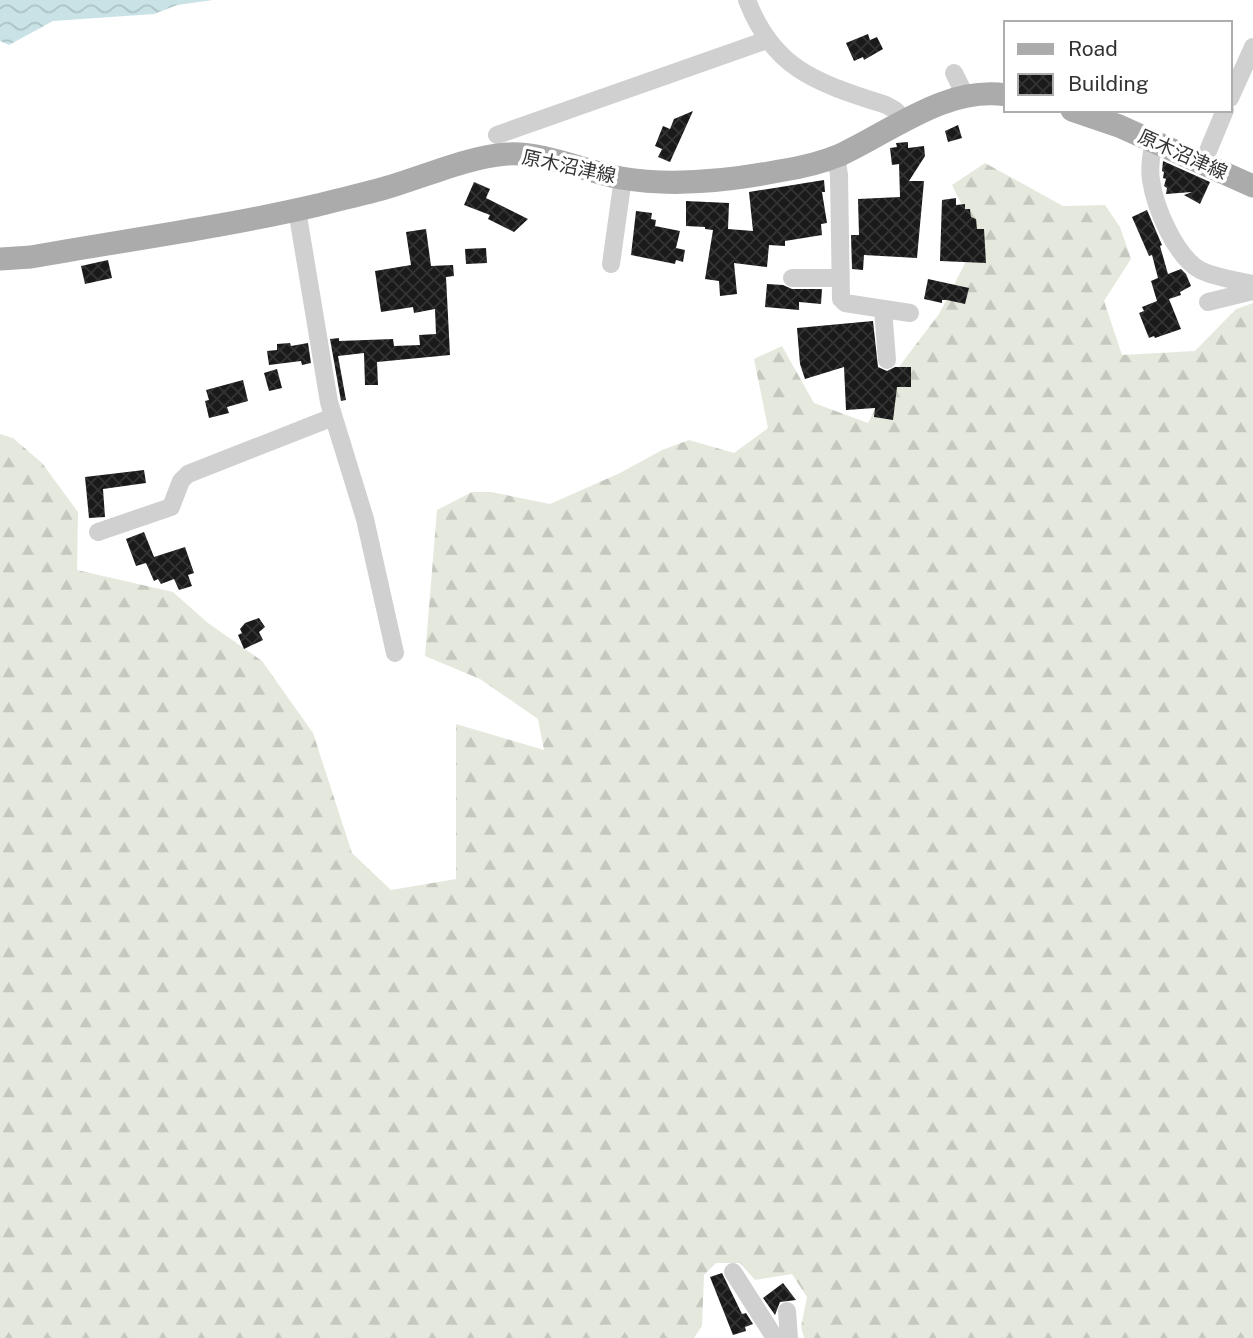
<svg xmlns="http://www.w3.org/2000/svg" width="1253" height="1338" font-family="'Public Sans','Noto Sans JP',sans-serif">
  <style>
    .forest { fill: url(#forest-firs) }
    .water { fill: url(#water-waves) }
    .building { fill: url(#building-cross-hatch) }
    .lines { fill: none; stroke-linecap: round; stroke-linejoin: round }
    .minor { stroke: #d0d0d0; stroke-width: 18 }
    .major { stroke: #ababab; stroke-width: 23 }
    .labels { text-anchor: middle; stroke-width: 7; stroke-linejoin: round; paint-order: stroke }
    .street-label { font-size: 19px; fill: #333; stroke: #fff }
  </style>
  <defs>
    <pattern id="forest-firs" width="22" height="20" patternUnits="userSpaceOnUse" patternTransform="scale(1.75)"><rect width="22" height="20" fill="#e5e9dd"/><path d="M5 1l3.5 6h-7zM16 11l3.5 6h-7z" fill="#c5c8be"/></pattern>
    <pattern id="water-waves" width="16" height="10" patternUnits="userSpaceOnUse" patternTransform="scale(1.75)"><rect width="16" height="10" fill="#c8e2e5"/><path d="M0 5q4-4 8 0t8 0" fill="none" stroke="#acc2c5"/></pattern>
    <pattern id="building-cross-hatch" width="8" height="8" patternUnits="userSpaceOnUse" patternTransform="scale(1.75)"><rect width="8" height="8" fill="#1a1a1a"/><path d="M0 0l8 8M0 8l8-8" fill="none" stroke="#333"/></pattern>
  </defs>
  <rect width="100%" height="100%" fill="#fff"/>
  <path class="forest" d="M985,163l78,43 42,-1 15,22 11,32 -27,42 18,54 73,-4 41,-42 17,-6v1035h-449l-3,-11 6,-30 -15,-23 -37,6 -15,-17h-24l-12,12 -2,51 -8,12h-694v-904l13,4 29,25 36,49 -1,58 96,22 35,31 54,38 51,72 39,120 39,37 65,-11v-155l88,26 -6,-31 -58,-40 -55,-23 12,-146 35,-18h19l59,12 70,-31 42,-23 27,-10 45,13 34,-25 -14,-69 28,-13 32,57 54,20 24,-47 47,-62 39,-76 -26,-53z"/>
  <path class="water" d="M0,0h213l-36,5 -23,9 -101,7 -44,24 -9,-4z"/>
  <g class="building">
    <path d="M868,34l2,6 7,-3 6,12 -19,11 -1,-3 -9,4 -8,-18z"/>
    <path d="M693,111l-23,51 -12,-5 4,-8 -7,-3 8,-20 7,3 4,-10z"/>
    <path d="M958,125l4,13 -14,4 -3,-11z"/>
    <path d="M908,142v6l16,-2 1,10 -16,25h15l-7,77 -53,-3 -1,15 -11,-1 -1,-34h8l-1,-36 42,-2 -1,-33 -7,1 -2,-17 7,-1 -1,-4z"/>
    <path d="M1163,161l47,21 -10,22 -16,-9 8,-3 -26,2 1,-6 -3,-2 2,-7 -3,-1 1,-6 -2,-1z"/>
    <path d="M824,180l1,12h-3l5,31 -6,1 1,11 -37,6v5l-16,-1 -2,22 -33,-4 3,31 -17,2 -1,-15 -14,-2 8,-49 -8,-1v-2l-19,-1v-25l43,2 -1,26 25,2 -4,-39z"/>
    <path d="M474,182l16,7 -4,9 42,21 -14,13 -26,-13 2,-4 -26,-10z"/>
    <path d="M956,198v7l9,-1v5h5l1,8 5,2 1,10h7l2,34 -46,-2 2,-61z"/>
    <path d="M1147,210l15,35 -2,1 8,28 13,-5 5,5 5,12 -11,6 1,3 -12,4 12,30 -26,9 -1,-2 -5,2 -10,-25 5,-2 -2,-4 15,-6 -6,-20 7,-3 -6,-23 -3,1 -17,-39z"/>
    <path d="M636,211l16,2 -1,6 5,1 -1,6 25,5 -4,17 9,2 -2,12 -7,-2 -1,4 -44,-9z"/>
    <path d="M426,229l5,37 22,-1 1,11 -8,1 4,78 -73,7 1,23h-13l-1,-32 -26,3 8,44 -5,1 -11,-62 9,-1v3l54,-2 1,7 26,-1 -1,-10 17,-1 -1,-25 -21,4 -1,-6 -32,5 -6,-41 36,-6 -5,-33z"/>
    <path d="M486,248l1,15 -21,1 -1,-15z"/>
    <path d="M108,260l4,18 -27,6 -4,-18z"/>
    <path d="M928,279l41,9 -4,16 -18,-4h-5v3l-18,-4z"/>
    <path d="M767,284l16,1 9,4h30l-1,15 -22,-2v8l-34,-3z"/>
    <path d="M873,321l5,46 9,4 8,-4h16v20h-14l-4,33 -19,-3 1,-9 -29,2 -2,-43 -39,12 -5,-15 -3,-36z"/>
    <path d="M290,343l1,3 17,-3 3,20 -9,2 -1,-4 -32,4 -2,-14 10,-1v-6z"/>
    <path d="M277,369l5,19 -13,3 -5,-18z"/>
    <path d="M243,380l5,21 -21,6 2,6 -20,5 -4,-17 4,-1 -3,-10z"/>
    <path d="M144,470l2,13 -43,6 2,28 -16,1 -4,-41z"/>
    <path d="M144,532l10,25 31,-10 9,26 -6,2 4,11 -13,4 -5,-11 -13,5 -3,-5 -4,2 -8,-18 -10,3 -10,-27z"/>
    <path d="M259,618l6,9 -6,5 4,8 -19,9 -6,-14 4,-2 -2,-4 5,-6z"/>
    <path d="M722,1273l20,41 4,-1 7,11 -8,3 1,4 -13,4 -23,-58z"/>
    <path d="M783,1283l13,17 -16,2 -5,13 -12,-17z"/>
  </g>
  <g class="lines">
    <g class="minor">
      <path d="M747,0c27,71 72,83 139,105l9,5 11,11"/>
      <path d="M954,73l11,22"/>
      <path d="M1230,98l23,-51"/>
      <path d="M497,135l270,-95"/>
      <path d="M1154,142c-3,13 -5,25 -3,38 4,27 24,76 49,90 16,8 36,10 53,14"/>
      <path d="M836,156l3,19 2,124 4,4 65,10"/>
      <path d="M1203,163l22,-53"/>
      <path d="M297,210l32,192 36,117 30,134"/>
      <path d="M611,264l12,-86"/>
      <path d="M792,278h48"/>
      <path d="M1208,302l45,-11"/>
      <path d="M883,309l4,51"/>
      <path d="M98,532l73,-25 10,-26 7,-7 140,-55 4,-7"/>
      <path d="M733,1272l42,66"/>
      <path d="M787,1311l2,27"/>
    </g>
    <g class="major">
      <path d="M1072,110l47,16 134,60"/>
      <path d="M0,259l31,-2c95,-17 193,-30 287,-52 26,-7 52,-12 77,-20 36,-11 74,-28 112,-31 39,-2 76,17 114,24 52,9 106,3 158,-7 20,-3 42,-8 61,-16 52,-24 106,-69 166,-60"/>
    </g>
  </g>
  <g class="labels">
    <g class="street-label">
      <text transform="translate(1183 154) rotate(24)" y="7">原木沼津線</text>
      <text transform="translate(569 166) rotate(12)" y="7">原木沼津線</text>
    </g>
  </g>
  <rect x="1004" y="21" width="228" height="91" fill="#ffffff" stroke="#adadad" stroke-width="2"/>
  <rect x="1018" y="44" width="35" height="10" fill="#ababab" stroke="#adadad" stroke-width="2"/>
  <text x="1068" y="56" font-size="21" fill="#333333">Road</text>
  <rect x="1018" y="74" width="35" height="21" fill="url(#building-cross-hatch)" stroke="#adadad" stroke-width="2"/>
  <text x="1068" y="91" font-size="21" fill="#333333">Building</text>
</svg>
